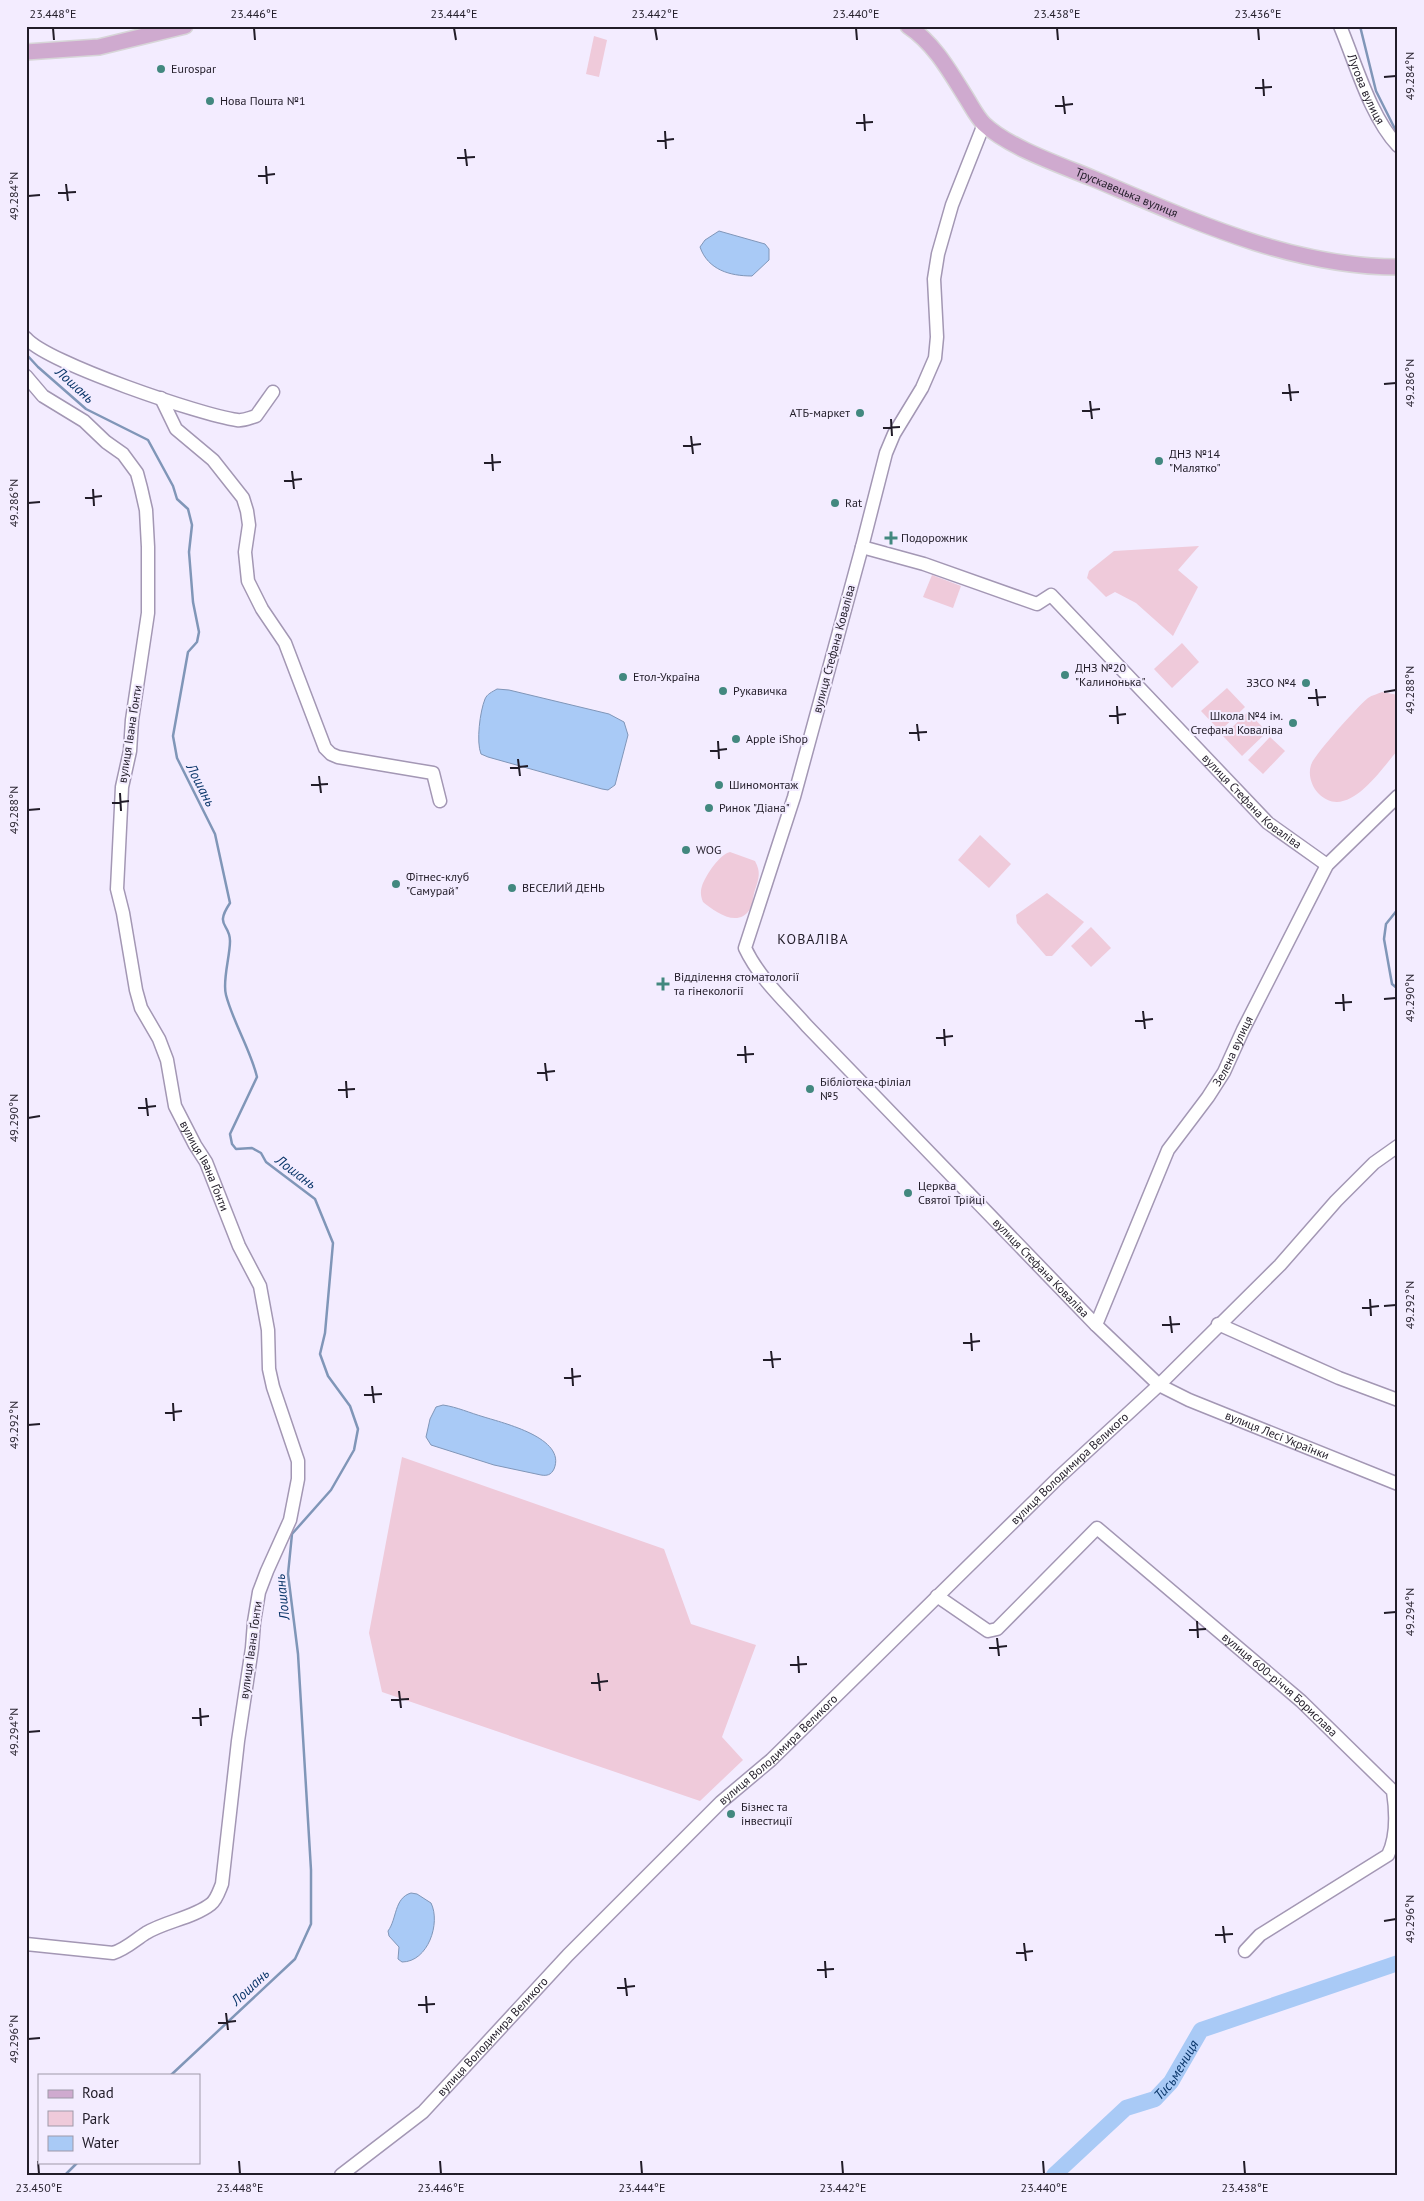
<svg xmlns="http://www.w3.org/2000/svg" width="1424" height="2201" font-family="'PT Sans',sans-serif">
  <style>
    .green { fill: #efcada }
    .water { fill: #a9caf6; stroke: #8096b8 }
    .lines { fill: none; stroke-linecap: round; stroke-linejoin: round }
    .stream { stroke: #8096b8; stroke-width: 2.5 }
    .river { stroke: #a9caf6; stroke-width: 16 }
    .minor-casing { stroke: #a397b4; stroke-width: 15 }
    .major-casing { stroke: #d7d6d8; stroke-width: 18 }
    .minor { stroke: #fff; stroke-width: 12 }
    .major { stroke: #cfaacf; stroke-width: 15 }
    .ticks { fill: none; stroke: #211c28; stroke-width: 2 }
    .poi-dot { fill: #42887f; stroke: #f3ecff; stroke-width: 2 }
    .labels { text-anchor: middle; stroke-width: 4; stroke-linejoin: round; paint-order: stroke }
    .poi-label { font-size: 12px; fill: #211c28; stroke: #f3ecff; text-anchor: start }
    .street-label { font-size: 12px; fill: #211c28; stroke: #f3ecff }
    .water-label { font-size: 14px; font-style: italic; fill: #0a366a; stroke: #f3ecff }
    .neighbourhood-label { font-size: 14px; letter-spacing: 1px; fill: #211c28; stroke: #f3ecff }
    .neatline { fill: none; stroke: #211c28; stroke-width: 2 }
    .ticks-label { font-size: 12px; text-anchor: middle; fill: #211c28 }
  </style>
  <rect width="100%" height="100%" fill="#f3ecff"/>
  <g class="green">
    <path d="M594,36l13,4 -8,37 -13,-3z"/>
    <path d="M1199,546l-21,24 20,17 -25,49 -37,-33 -21,-11 -9,5 -19,-19 2,-7 25,-20z"/>
    <path d="M932,575l29,11 -8,22 -30,-11z"/>
    <path d="M1182,643l17,19 -27,26 -18,-19z"/>
    <path d="M1227,688l18,19 -25,24 -19,-20z"/>
    <path d="M1382,692l16,3v55c-17,19 -51,73 -80,43 -7,-8 -10,-19 -7,-28 3,-10 48,-60 57,-67 4,-3 10,-4 14,-6z"/>
    <path d="M1248,712l19,20 -25,24 -19,-20z"/>
    <path d="M1270,737l15,14 -22,23 -15,-14z"/>
    <path d="M980,835l31,29 -22,24 -31,-28z"/>
    <path d="M730,852l25,9c6,11 4,17 0,29 -2,6 -2,14 -5,19 -12,20 -36,2 -47,-7 -2,-5 -3,-10 -1,-16 4,-11 17,-31 28,-34z"/>
    <path d="M1047,893l37,29 -32,34h-6l-29,-33 -1,-8z"/>
    <path d="M1091,927l20,21 -20,19 -20,-21z"/>
    <path d="M402,1457l262,92 27,75 65,21 -34,92 21,23 -43,41 -318,-109 -13,-59z"/>
  </g>
  <g class="water">
    <path d="M719,231l46,13 4,5v11l-17,16c-22,0 -44,-6 -52,-29l5,-7z"/>
    <path d="M497,689l12,1 100,24 15,8 4,13 -13,50 -7,5 -6,-1 -114,-32 -7,-3c-5,-12 -1,-43 4,-55 2,-5 7,-7 12,-10z"/>
    <path d="M443,1405c14,2 27,8 41,12 19,6 83,21 70,52 -3,6 -7,7 -13,6l-47,-10 -63,-20 -5,-8 4,-18 6,-12z"/>
    <path d="M411,1893l6,1 14,9c10,20 -3,59 -29,59l-4,-3 1,-12 -10,-11 -1,-5c9,-12 6,-33 23,-38z"/>
  </g>
  <g class="lines">
    <g class="stream">
      <path d="M1360,26l16,65 22,44"/>
      <path d="M26,354l12,13 48,42 62,31 25,46 4,13 11,10 4,16 -3,27 4,50 6,30 -2,10 -9,10 -15,84 4,22 38,76 15,69c-16,24 0,20 0,38 0,16 -8,40 -4,54 7,27 25,56 31,82l-27,57 2,10 4,5 16,-1 9,5 5,9 49,37 18,44 -8,90 -5,21 8,22 22,30 8,23 -4,21 -23,40 -39,44 -4,40 10,80 13,216v54l-16,35 -124,116"/>
      <path d="M1398,909l-12,15 -2,15 8,45 6,5"/>
      <path d="M65,2175l13,-13"/>
    </g>
    <path class="river" id="s1" d="M1054,2175l72,-67 29,-9 16,-17 30,-52 197,-67"/>
    <g class="minor-casing">
      <g id="minor">
        <path id="s2" d="M1340,26c16,38 30,90 58,120"/>
        <path id="s3" d="M984,124l-32,81 -14,49 -4,25 3,58 -2,21 -13,30 -28,46 -8,19 -24,94 -68,250 -49,151c14,30 40,53 62,78l289,299 63,60 30,15 209,84"/>
        <path d="M26,338c21,25 175,77 211,82 7,1 12,-2 19,-4l17,-24"/>
        <path id="s4" d="M26,376l17,20 41,25 22,21 17,12 14,19 4,15 5,22 2,37v66l-16,107 -2,31 -8,36 -5,102 6,24 13,77 5,18 18,31 8,21 8,46 20,39 11,17 33,84 21,40 8,44 1,39 4,18 25,74v18l-8,41 -23,51 -8,21 -5,30 -2,26 -14,93 -16,143c-3,7 -5,15 -11,20 -18,14 -45,17 -65,29 -11,7 -20,16 -33,20l-87,-9"/>
        <path d="M161,398l15,31 37,31 30,38 4,13 2,14 -4,27 3,29 14,28 23,34 40,105 6,6 7,3 95,16 7,28"/>
        <path id="s5" d="M862,547l62,17 113,40 14,-9 217,228 59,42"/>
        <path d="M1218,1324l121,54 59,22"/>
        <path id="s6" d="M1096,1325l72,-175 40,-53 16,-25 19,-42 84,-165 71,-69"/>
        <path id="s7" d="M937,1596l51,35 9,-2 100,-101 204,173 92,90c3,20 4,46 -5,64l-128,80 -15,16"/>
        <path id="s8" d="M341,2175l82,-63 145,-157 153,-153 50,-42 287,-282 101,-93 121,-120 56,-64 38,-38 24,-17"/>
      </g>
    </g>
    <g class="major-casing">
      <g id="major">
        <path id="s9" d="M908,26c27,18 42,46 59,73 5,8 10,18 17,25 24,23 76,41 108,54 97,41 198,89 306,89"/>
        <path d="M26,52l73,-5 86,-21"/>
      </g>
    </g>
    <use href="#minor" class="minor"/>
    <use href="#major" class="major"/>
  </g>
  <path class="ticks" d="M53,28l1,12M254,28l1,12M454,28l2,12M655,28l2,12M856,28l1,12M1057,28l1,12M1258,28l1,12M1384,77l12,-1M1263,79l1,17M1255,88l17,-1M1063,96l2,18M1055,106l18,-2M864,114l1,17M856,123l17,-1M665,131l1,18M657,141l17,-2M465,149l2,17M457,158l18,-1M266,166l1,18M258,176l17,-2M66,184l2,17M58,193l18,-1M28,196l12,-1M1289,384l2,17M1384,384l12,-1M1282,393l17,-1M1090,401l2,18M1082,411l18,-2M891,419l1,17M883,428l17,-1M691,436l2,18M683,446l18,-2M492,454l1,17M484,463l17,-1M292,471l2,18M284,481l18,-2M93,489l1,17M85,498l17,-2M28,503l12,-1M1316,689l2,17M1384,692l12,-2M1308,698l18,-1M1117,706l1,18M1109,716l17,-2M917,724l2,17M909,733l18,-1M718,741l1,18M710,751l17,-2M518,759l2,17M510,768l18,-2M319,776l2,17M311,785l17,-1M120,793l1,18M112,803l17,-2M28,810l12,-1M1343,994l1,17M1384,999l12,-1M1335,1003l17,-1M1143,1011l2,18M1135,1021l18,-2M944,1029l1,17M936,1038l17,-2M745,1046l1,17M737,1055l17,-1M545,1063l2,18M537,1073l18,-2M346,1081l1,17M338,1090l17,-1M146,1098l2,18M138,1108l18,-2M28,1118l12,-2M1370,1299l1,17M1384,1306l12,-1M1362,1308l17,-2M1170,1316l2,17M1162,1325l18,-1M971,1333l1,18M963,1343l17,-2M771,1351l2,17M763,1360l18,-1M572,1368l1,18M564,1378l17,-2M372,1386l2,17M364,1395l18,-1M173,1403l1,18M165,1413l17,-2M28,1425l12,-1M1384,1613l12,-1M1197,1621l1,17M1189,1630l17,-1M997,1638l2,18M989,1648l18,-2M798,1656l1,17M790,1665l17,-1M598,1673l2,18M591,1683l17,-2M399,1691l2,17M391,1700l18,-1M200,1708l1,18M192,1718l17,-2M28,1732l12,-1M1384,1921l12,-2M1223,1926l2,17M1215,1935l18,-1M1024,1943l2,18M1016,1953l17,-2M825,1961l1,17M817,1970l17,-1M625,1978l2,18M617,1988l18,-2M426,1996l1,17M418,2005l17,-1M226,2013l2,17M218,2023l18,-2M28,2039l12,-1M38,2161l1,13M239,2161l1,13M440,2161l1,13M641,2161l1,13M842,2161l1,13M1043,2161l1,13M1244,2161l1,13"/>
  <g class="poi-dot">
    <circle cx="161" cy="69" r="5"/>
    <circle cx="210" cy="101" r="5"/>
    <circle cx="860" cy="413" r="5"/>
    <circle cx="1159" cy="461" r="5"/>
    <circle cx="835" cy="503" r="5"/>
    <path d="M888.5 530.5h5v5h5v5h-5v5h-5v-5h-5v-5h5z"/>
    <circle cx="1065" cy="675" r="5"/>
    <circle cx="623" cy="677" r="5"/>
    <circle cx="1306" cy="683" r="5"/>
    <circle cx="723" cy="691" r="5"/>
    <circle cx="1293" cy="723" r="5"/>
    <circle cx="736" cy="739" r="5"/>
    <circle cx="719" cy="785" r="5"/>
    <circle cx="709" cy="808" r="5"/>
    <circle cx="686" cy="850" r="5"/>
    <circle cx="396" cy="884" r="5"/>
    <circle cx="512" cy="888" r="5"/>
    <path d="M660.5 976.5h5v5h5v5h-5v5h-5v-5h-5v-5h5z"/>
    <circle cx="810" cy="1089" r="5"/>
    <circle cx="908" cy="1193" r="5"/>
    <circle cx="731" cy="1814" r="5"/>
  </g>
  <g class="labels">
    <g class="poi-label">
      <text x="171" y="73">Eurospar</text>
      <text x="220" y="105">Нова Пошта №1</text>
      <text x="850" y="417" text-anchor="end">АТБ-маркет</text>
      <text x="1169" y="458">ДНЗ №14<tspan x="1169" dy="14">"Малятко"</tspan></text>
      <text x="845" y="507">Rat</text>
      <text x="901" y="542">Подорожник</text>
      <text x="1075" y="672">ДНЗ №20<tspan x="1075" dy="14">"Калинонька"</tspan></text>
      <text x="633" y="681">Етол-Україна</text>
      <text x="1296" y="687" text-anchor="end">ЗЗСО №4</text>
      <text x="733" y="695">Рукавичка</text>
      <text x="1283" y="720" text-anchor="end">Школа №4 ім.<tspan x="1283" dy="14">Стефана Коваліва</tspan></text>
      <text x="746" y="743">Apple iShop</text>
      <text x="729" y="789">Шиномонтаж</text>
      <text x="719" y="812">Ринок "Діана"</text>
      <text x="696" y="854">WOG</text>
      <text x="406" y="881">Фітнес-клуб<tspan x="406" dy="14">"Самурай"</tspan></text>
      <text x="522" y="892">ВЕСЕЛИЙ ДЕНЬ</text>
      <text x="674" y="981">Відділення стоматології<tspan x="674" dy="14">та гінекології</tspan></text>
      <text x="820" y="1086">Бібліотека-філіал<tspan x="820" dy="14">№5</tspan></text>
      <text x="918" y="1190">Церква<tspan x="918" dy="14">Святої Трійці</tspan></text>
      <text x="741" y="1811">Бізнес та<tspan x="741" dy="14">інвестиції</tspan></text>
    </g>
    <g class="street-label">
      <text dy="4" stroke="none"><textPath href="#s2" startOffset="68">Лугова вулиця</textPath></text>
      <text dy="4" stroke="none"><textPath href="#s9" startOffset="284">Трускавецька вулиця</textPath></text>
      <text transform="translate(834 649) rotate(-75)" y="4">вулиця Стефана Коваліва</text>
      <text transform="translate(130 734) rotate(-81)" y="4">вулиця Івана Ґонти</text>
      <text dy="4" stroke="none"><textPath href="#s5" startOffset="489">вулиця Стефана Коваліва</textPath></text>
      <text dy="4" stroke="none"><textPath href="#s6" startOffset="308">Зелена вулиця</textPath></text>
      <text dy="4" stroke="none"><textPath href="#s4" startOffset="862">вулиця Івана Ґонти</textPath></text>
      <text dy="4" stroke="none"><textPath href="#s3" startOffset="1301">вулиця Стефана Коваліва</textPath></text>
      <text dy="4" stroke="none"><textPath href="#s3" startOffset="1596">вулиця Лесі Українки</textPath></text>
      <text dy="4" stroke="none"><textPath href="#s8" startOffset="1016">вулиця Володимира Великого</textPath></text>
      <text transform="translate(251 1650) rotate(-82)" y="4">вулиця Івана Ґонти</text>
      <text dy="4" stroke="none"><textPath href="#s7" startOffset="454">вулиця 600-річчя Борислава</textPath></text>
      <text dy="4" stroke="none"><textPath href="#s8" startOffset="611">вулиця Володимира Великого</textPath></text>
      <text dy="4" stroke="none"><textPath href="#s8" startOffset="206">вулиця Володимира Великого</textPath></text>
    </g>
    <g class="water-label">
      <text transform="translate(75 385) rotate(42)" y="5">Лошань</text>
      <text transform="translate(201 785) rotate(63)" y="5">Лошань</text>
      <text transform="translate(296 1172) rotate(37)" y="5">Лошань</text>
      <text transform="translate(282 1597) rotate(-96)" y="5">Лошань</text>
      <text transform="translate(250 1987) rotate(-43)" y="5">Лошань</text>
      <text dy="5" stroke="none"><textPath href="#s1" startOffset="165">Тисьмениця</textPath></text>
    </g>
    <g class="neighbourhood-label">
      <text x="813" y="944">КОВАЛІВА</text>
    </g>
  </g>
  <rect width="1424" height="2201" fill="none" stroke="#f3ecff" stroke-width="55"/>
  <rect x="38" y="2074" width="162" height="90" fill="#f3ecff" stroke="#9f99a9"/>
  <rect x="48" y="2090" width="25" height="8" fill="#cfaacf" stroke="#9f99a9"/>
  <text x="82" y="2098" font-size="15" fill="#211c28">Road</text>
  <rect x="48" y="2111" width="25" height="15" fill="#efcada" stroke="#9f99a9"/>
  <text x="82" y="2124" font-size="15" fill="#211c28">Park</text>
  <rect x="48" y="2136" width="25" height="15" fill="#a9caf6" stroke="#9f99a9"/>
  <text x="82" y="2148" font-size="15" fill="#211c28">Water</text>
  <rect x="28" y="28" width="1368" height="2146" class="neatline"/>
  <g class="ticks-label">
    <text x="53" y="18">23.448°E</text>
    <text x="254" y="18">23.446°E</text>
    <text x="454" y="18">23.444°E</text>
    <text x="655" y="18">23.442°E</text>
    <text x="856" y="18">23.440°E</text>
    <text x="1057" y="18">23.438°E</text>
    <text x="1258" y="18">23.436°E</text>
    <text transform="translate(1410 76) rotate(-90)" y="4">49.284°N</text>
    <text transform="translate(14 196) rotate(-90)" y="4">49.284°N</text>
    <text transform="translate(1410 383) rotate(-90)" y="4">49.286°N</text>
    <text transform="translate(14 503) rotate(-90)" y="4">49.286°N</text>
    <text transform="translate(1410 690) rotate(-90)" y="4">49.288°N</text>
    <text transform="translate(14 810) rotate(-90)" y="4">49.288°N</text>
    <text transform="translate(1410 998) rotate(-90)" y="4">49.290°N</text>
    <text transform="translate(14 1118) rotate(-90)" y="4">49.290°N</text>
    <text transform="translate(1410 1305) rotate(-90)" y="4">49.292°N</text>
    <text transform="translate(14 1425) rotate(-90)" y="4">49.292°N</text>
    <text transform="translate(1410 1612) rotate(-90)" y="4">49.294°N</text>
    <text transform="translate(14 1732) rotate(-90)" y="4">49.294°N</text>
    <text transform="translate(1410 1919) rotate(-90)" y="4">49.296°N</text>
    <text transform="translate(14 2039) rotate(-90)" y="4">49.296°N</text>
    <text x="39" y="2192">23.450°E</text>
    <text x="240" y="2192">23.448°E</text>
    <text x="441" y="2192">23.446°E</text>
    <text x="642" y="2192">23.444°E</text>
    <text x="843" y="2192">23.442°E</text>
    <text x="1044" y="2192">23.440°E</text>
    <text x="1245" y="2192">23.438°E</text>
  </g>
</svg>
